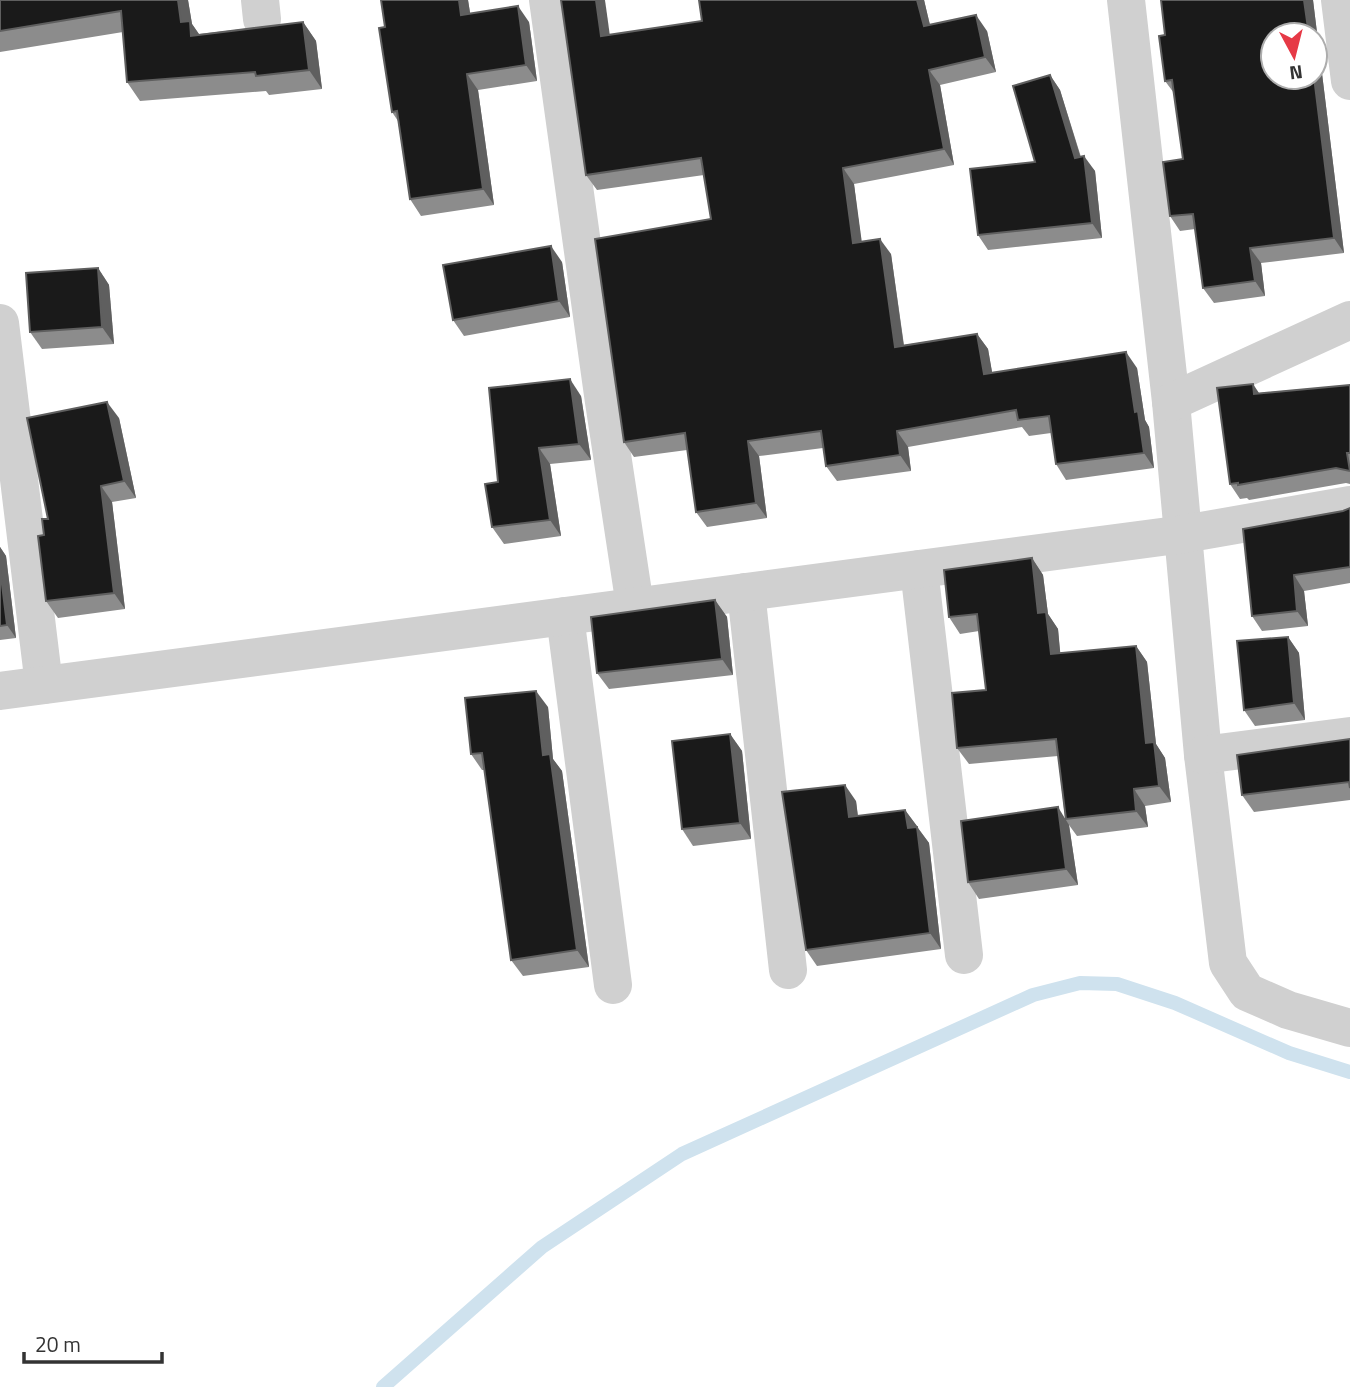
<svg xmlns="http://www.w3.org/2000/svg" width="1350" height="1387" font-family="'Titillium Web',sans-serif">
  <style>
    .lines { fill: none; stroke-linecap: round; stroke-linejoin: round }
    .stream { stroke: #cfe2ee; stroke-width: 14 }
    .street { stroke: #d0d0d0; stroke-width: 38 }
    .wall { fill: #8c8c8c }
    .shaded-wall { fill: #5f5f5f }
    .building { fill: #1a1a1a; stroke: #5f5f5f; stroke-width: 2 }
  </style>
  <rect width="100%" height="100%" fill="#fff"/>
  <g class="lines">
    <path class="stream" d="M383,1387l159,-140 140,-93 351,-159 47,-12 37,1 58,19 114,50 61,19"/>
    <g class="street">
      <path d="M260,0l2,19"/>
      <path d="M548,0l56,402 31,204"/>
      <path d="M1126,0l45,402 32,353 25,208 19,29 41,18 62,18"/>
      <path d="M1340,0l10,81"/>
      <path d="M0,323l44,362"/>
      <path d="M1171,402l179,-82"/>
      <path d="M919,569l45,386"/>
      <path d="M746,592l42,378"/>
      <path d="M565,616l48,369"/>
      <path d="M0,691l1184,-157 166,-29"/>
      <path d="M1203,755l147,-19"/>
    </g>
  </g>
  <g class="wall">
    <path d="M0,0h188l4,24 7,10 104,-12 13,19 6,48 -53,6 -3,-4 -126,10 -13,-19 -4,-50 -123,20z"/>
    <path d="M381,0h87l2,13 59,9 8,59 -59,9 16,115 -73,11 -11,-17 -12,-78 -6,-9 -7,-85z"/>
    <path d="M924,0l6,25 57,6 9,41 -56,13 14,80 -100,19 7,57 30,13 13,91 73,-11 11,15 4,23 145,-4 8,52 4,7 5,41 -88,12 -10,-16 -5,-31 -22,3 -7,-9 -114,20 3,24 -74,10 -11,-15 -3,-18 -64,8 8,62 -60,9 -11,-15 -9,-62 -53,7 -10,-15 87,-223 -7,-44 -107,15 -11,-15 23,-140z"/>
    <path d="M1161,0h152l31,253 -83,10 4,33 -51,7 -11,-15 -8,-59 -15,2 -10,-15 13,-57 -9,-66 -9,-12v-46z"/>
    <path d="M1050,75l10,15 21,67 14,14 7,67 -114,12 -10,-15 57,-73z"/>
    <path d="M562,262l8,55 -106,19 -11,-16z"/>
    <path d="M98,268l11,17 5,59 -72,5 -12,-17z"/>
    <path d="M1350,385v99l-4,-1 -97,17 -2,-2 -7,1 -10,-15 29,-91z"/>
    <path d="M581,396l10,64 -41,4 11,72 -57,8 -12,-17 6,-45z"/>
    <path d="M119,418l17,80 -24,4 13,107 -67,9 -12,-17 -2,-66 4,-16z"/>
    <path d="M1350,508v75l-46,8 4,35 -46,5 -10,-15 91,-105z"/>
    <path d="M0,547l6,9 10,82 -16,2z"/>
    <path d="M1032,558l11,17 5,39 10,15 2,24 76,-7 11,16 9,82 9,14 6,44 -26,4 3,21 -71,9 -8,-11 9,60 -99,14 -11,-17 97,-64 -7,-62 -89,8 -12,-16 29,-58 -7,-59 -19,3 -11,-17z"/>
    <path d="M715,600l12,17 6,58 -124,14 -12,-16z"/>
    <path d="M1288,637l11,16 6,67 -50,6 -11,-16z"/>
    <path d="M548,707l5,52 9,12 27,196 -66,9 -12,-16 -27,-190h-2l-11,-16z"/>
    <path d="M730,734l12,17 9,88 -58,7 -11,-17z"/>
    <path d="M1350,739v61l-96,12 -12,-17z"/>
    <path d="M856,801l2,15 47,-6 24,33 12,106 -124,17 -11,-16z"/>
  </g>
  <g class="shaded-wall">
    <path d="M178,0h10l4,24 11,16 1,14 -23,-32z"/>
    <path d="M459,0h9l5,31 -12,-16z"/>
    <path d="M596,0h9l7,51 -11,-15z"/>
    <path d="M917,0h7l10,42 -10,-16z"/>
    <path d="M1304,0h9l31,253 -10,-15 -20,-161h1v-42h-6z"/>
    <path d="M518,6l11,16 8,59 -11,-16z"/>
    <path d="M976,15l11,16 9,41 -11,-15z"/>
    <path d="M303,22l13,19 6,48 -13,-19z"/>
    <path d="M929,70l11,15 14,80 -10,-16z"/>
    <path d="M467,74l11,16 16,115 -11,-16z"/>
    <path d="M1050,75l10,15 25,82 -10,-14z"/>
    <path d="M1084,156l11,15 7,67 -10,-15z"/>
    <path d="M843,168l11,16 10,74 -11,-15z"/>
    <path d="M880,239l11,15 15,108 -11,-15z"/>
    <path d="M551,246l11,16 8,55 -11,-16z"/>
    <path d="M1250,248l11,15 4,33 -10,-15z"/>
    <path d="M98,268l11,17 5,59 -12,-17z"/>
    <path d="M977,334l11,15 7,40 -11,-15z"/>
    <path d="M1126,352l11,16 8,52 4,7 5,41 -10,-15 -9,-41z"/>
    <path d="M570,379l11,17 10,64 -12,-16z"/>
    <path d="M1253,384l10,15 -9,-5z"/>
    <path d="M107,402l12,16 17,80 -12,-17z"/>
    <path d="M897,431l11,16 3,24 -11,-16z"/>
    <path d="M748,441l11,15 8,62 -11,-15z"/>
    <path d="M539,448l11,16 11,72 -11,-16z"/>
    <path d="M101,486l11,16 13,107 -11,-16z"/>
    <path d="M0,547l6,9 10,82 -9,-13 -7,-57z"/>
    <path d="M1032,558l11,17 5,39 10,15 4,42 -11,-17 -13,-41z"/>
    <path d="M1294,575l10,16 4,35 -11,-15z"/>
    <path d="M715,600l12,17 6,58 -11,-16z"/>
    <path d="M1288,637l11,16 6,67 -11,-17z"/>
    <path d="M1136,646l11,16 9,82 9,14 6,44 -12,-16 -13,-43z"/>
    <path d="M536,691l12,16 5,52 9,12 27,196 -12,-17 -34,-195z"/>
    <path d="M730,734l12,17 9,88 -11,-16z"/>
    <path d="M845,785l11,16 4,33 -11,-17z"/>
    <path d="M1134,789l11,17 3,21 -12,-16z"/>
    <path d="M1058,807l11,18 9,60 -12,-16z"/>
    <path d="M905,810l12,16 2,15 -2,-14 12,16 12,106 -11,-16 -22,-105z"/>
  </g>
  <g class="building">
    <path d="M0,0h178l3,22 9,-1 1,15 112,-14 6,48 -53,6 -1,-4 -128,10 -6,-71 -121,20z"/>
    <path d="M381,0h78l2,15 57,-9 8,59 -59,9 16,115 -73,10 -13,-88 -5,1 -13,-84 6,-1z"/>
    <path d="M561,0h35l5,36 101,-15 -3,-21h218l7,26 52,-11 9,42 -56,13 15,79 -101,19 10,75 27,-4 15,108 82,-13 7,40 142,-22 9,60 3,-1 6,42 -88,11 -7,-48 -31,4 -2,-10 -119,21 3,24 -74,11 -5,-35 -73,10 8,62 -60,9 -11,-79 -61,9 -29,-203 116,-20 -10,-61 -115,17z"/>
    <path d="M1161,0h143l5,35h-36v42h41l20,161 -84,10 5,33 -52,7 -10,-74 -23,2 -7,-54 20,-3 -11,-79 -7,1 -6,-45 6,-1z"/>
    <path d="M1050,75l25,83 9,-2 8,67 -114,12 -8,-66 65,-7 -22,-76z"/>
    <path d="M551,246l8,55 -106,19 -10,-55z"/>
    <path d="M98,268l4,59 -72,5 -4,-59z"/>
    <path d="M570,379l9,65 -40,4 11,72 -58,7 -7,-43 13,-2 -9,-94z"/>
    <path d="M1253,384l1,10 96,-9v68h-3l3,18 -14,-3 -98,17v-2l-8,1 -13,-96z"/>
    <path d="M107,402l17,79 -23,5 13,107 -68,8 -8,-65 6,-1 -2,-16h6l-21,-101z"/>
    <path d="M1350,508v59l-56,8 3,36 -45,5 -9,-87 100,-18z"/>
    <path d="M1032,558l6,55 8,-1 5,42 85,-8 10,97 8,-1 5,44 -25,3 2,22 -70,8 -10,-80 -99,9 -5,-55 34,-3 -9,-76 -28,3 -5,-47z"/>
    <path d="M0,568l7,57 -7,1z"/>
    <path d="M715,600l7,59 -125,14 -6,-56z"/>
    <path d="M1288,637l6,66 -50,7 -7,-69z"/>
    <path d="M536,691l7,64 7,-1 27,196 -66,10 -29,-207 -11,1 -6,-56z"/>
    <path d="M730,734l10,89 -58,6 -10,-88z"/>
    <path d="M1350,739v49l-1,-6 -107,13 -5,-40z"/>
    <path d="M845,785l4,32 56,-7 3,18 9,-1 13,106 -124,17 -24,-158z"/>
    <path d="M1058,807l8,62 -98,13 -7,-61z"/>
  </g>
  <g transform="translate(1294 56) rotate(173)"><circle r="33" fill="#ffffff" stroke="#adadad" stroke-width="2"/>
  <path d="M0-5L12 26L0 18L-12 26Z" fill="#e63946"/>
  <text y="-10" font-size="19" font-weight="bold" text-anchor="middle" fill="#333333">N</text>
  </g>
  <path d="M24 1352v10h138v-10" fill="none" stroke="#333333" stroke-width="3.5"/>
  <text x="35" y="1352" font-size="21" fill="#333333" stroke="#ffffff" stroke-width="5" paint-order="stroke">20 m</text>
</svg>
